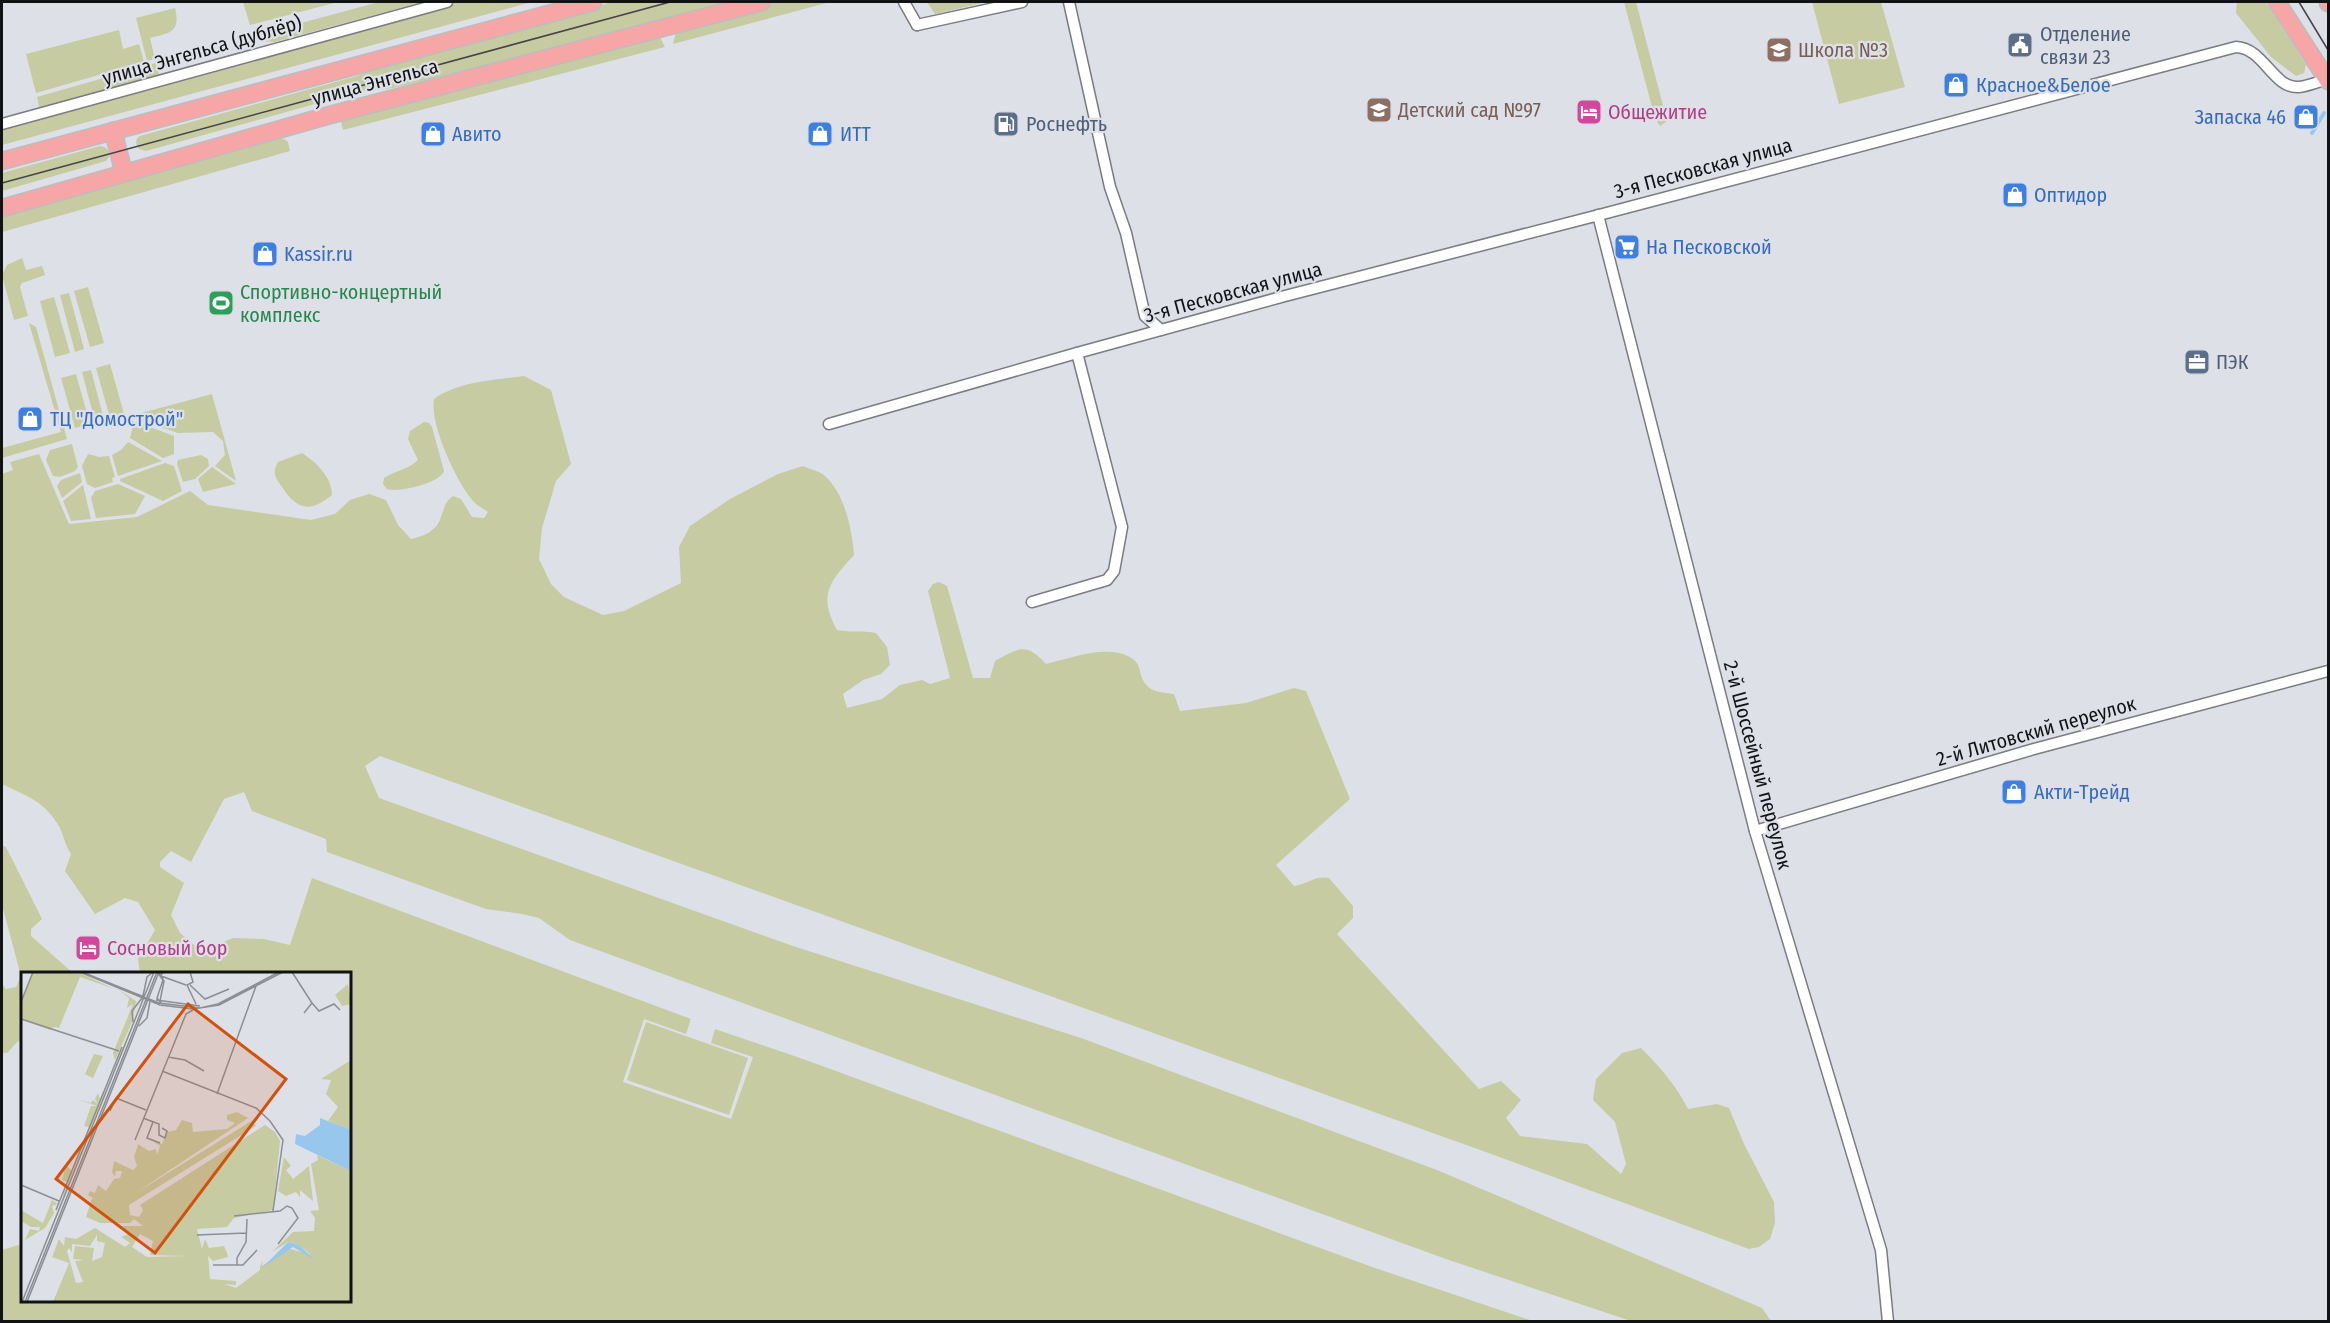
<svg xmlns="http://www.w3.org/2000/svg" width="2330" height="1323" font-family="'Fira Sans Condensed',sans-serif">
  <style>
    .green { fill: #c6cba1 }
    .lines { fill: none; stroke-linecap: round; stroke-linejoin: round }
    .stream { stroke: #98c7ee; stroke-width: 4 }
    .street-casing { stroke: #7a7c82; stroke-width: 13 }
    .primary-casing { stroke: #bcbdbd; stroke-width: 19 }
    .street { stroke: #fff; stroke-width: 10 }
    .primary { stroke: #f7a6a7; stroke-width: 16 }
    .tram { stroke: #424447; stroke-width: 1.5 }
    .labels { text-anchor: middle; stroke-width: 4.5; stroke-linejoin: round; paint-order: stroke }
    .service-label { font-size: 20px; fill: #4e5e75; stroke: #dee0e7; text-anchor: start }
    .street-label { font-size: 20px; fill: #111214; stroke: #dee0e7 }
    .education-label { font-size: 20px; fill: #785e54; stroke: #dee0e7; text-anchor: start }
    .shop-label { font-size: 20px; fill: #366cbe; stroke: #dee0e7; text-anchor: start }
    .hotel-label { font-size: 20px; fill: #b23c85; stroke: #dee0e7; text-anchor: start }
    .leisure-label { font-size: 20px; fill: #27864d; stroke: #dee0e7; text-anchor: start }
    .inset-road { fill: none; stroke: #8c8e93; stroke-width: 1.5 }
    .view { fill: #d2520d; fill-opacity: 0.15; stroke: #d2520d; stroke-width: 3 }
    .inset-edge { fill: none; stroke: #111214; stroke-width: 3 }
  </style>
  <rect width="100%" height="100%" fill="#dee0e7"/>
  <g class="green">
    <path d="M243,2h95l-88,23z"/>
    <path d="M379,2h43l-148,40 -13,-1 -8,-5z"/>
    <path d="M457,2h75l-530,143v-18z"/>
    <path d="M612,2h127l-72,19 -274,67 -35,4 -212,59 -7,-2c-4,-5 -4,-10 1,-13l217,-60 22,-9z"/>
    <path d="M775,2h55l-157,42 4,-16z"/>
    <path d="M927,2h59l-51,12z"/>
    <path d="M1624,2h12l31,119 -7,5 -5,-8z"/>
    <path d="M1812,2h69l24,85 -66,17z"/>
    <path d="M2237,2h29l40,63 -2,8 -8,3 -25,-19 -35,-44z"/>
    <path d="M175,8c6,24 -5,25 -25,30l5,21 -8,2 -11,-43z"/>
    <path d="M119,30l4,19 16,-5 5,18 -108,31 -10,-39z"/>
    <path d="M657,32l8,15 -322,83 -3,-12z"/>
    <path d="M156,63l4,15 -120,33 -3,-14z"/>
    <path d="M279,139h5l4,3 2,9 -288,81v-16z"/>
    <path d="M100,146c7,1 10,5 9,11l-3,4 -104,30v-18z"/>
    <path d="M22,258l4,12 16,-4 3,9 -23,8 -2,4 8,29 -14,4 -12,-45 5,-10z"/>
    <path d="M88,287l16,56 -14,4 -16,-56z"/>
    <path d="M69,293l15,56 -9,3 -15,-57z"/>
    <path d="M54,297l16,56 -15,4 -15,-56z"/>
    <path d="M29,323l7,4 31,112 -65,19v-10l59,-16z"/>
    <path d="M110,364l14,50 -14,4 -14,-50z"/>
    <path d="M91,370l13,50 -9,2 -13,-50z"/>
    <path d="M76,374l14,50 -15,4 -14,-50z"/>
    <path d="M524,376l27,14 20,74 -15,17 -14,47 -3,31 12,25 13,13 39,18 21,-4 57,-28 -2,-36 11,-21 40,-27 48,-25 25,-8c6,3 17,5 22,10 20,18 27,54 29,79 -25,27 -36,41 -17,75 13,3 26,0 39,3l11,14 3,18 -9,9 -18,6 -20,14 4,14 35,-9 18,-14 22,-5 8,4 20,-6 -22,-87 5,-7 6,-2 8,4 26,92h17l5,-17c24,-13 31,-19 51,3 25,-6 70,-23 90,-2 3,3 4,9 5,13 5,17 18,17 33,19l6,17 66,-8 48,-15 12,3 44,108 -74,66 18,21c13,-2 22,-11 35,-8l24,28v12l-16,16 142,155 22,-8 20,19 -15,18 14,18 67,8 34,30 5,-10 -11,-42 -22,-22 3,-21 26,-26 19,-5c19,19 35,37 47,61l29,-5 12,4 15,36 30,58 1,21 -5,16 -11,8 -10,2 -266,-98 -1103,-395 -15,10 14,32 414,148 288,92 356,132 325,138 9,13h-140l-185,-62 -876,-319 -31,-22 -17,-4 -36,-5 -159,-57 -1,-13 -74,-28 -8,-19 -20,7 -33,63 -20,-11 -11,11v5l24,16 -13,32 9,18 21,18 32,-13 31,1 26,6 22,-67 379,141 -5,15 -42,-15 -21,63 108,37 22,-62 -42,-14 4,-14 88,30 572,209 158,53h-1531v-71l20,-6v56h328v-326l-210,-1 -2,-14 17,-29 -17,-28 -13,-4 -30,16 -30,-43 6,-17c-6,-9 -7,-17 -11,-26 -15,-27 -32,-31 -58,-44v-310l11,-4 -3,-8 29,-8 30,70 68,-7 53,-26 18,14 103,15 24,-6 15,-14 19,-6 17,6 12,25 13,14c13,-3 26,-8 30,-22 4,-10 3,-14 12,-21l8,3 11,18 12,1 4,-6c-3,-3 -9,-5 -12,-8 -18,-17 -47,-81 -42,-105 25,-18 61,-19 90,-23z"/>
    <path d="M212,394l24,87 -21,-15 10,-11 -2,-14 -10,-9 -35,1 -44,-15v-3z"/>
    <path d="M131,420l43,16v18l-11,4 -33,-20 2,-8z"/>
    <path d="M424,422l5,1 3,4 12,44c-4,12 -45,22 -57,18l-4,-5 1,-6c11,-7 25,-9 34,-18l-10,-21 2,-8z"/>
    <path d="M128,442l34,19 -44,15 -6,-21 9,-5z"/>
    <path d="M72,444l6,23 -3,4 -15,6 -7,-1 -7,-16 4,-10z"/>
    <path d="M302,453c14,9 30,24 30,42 -22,18 -35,15 -50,-8 -7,-10 -10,-14 -4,-25z"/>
    <path d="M88,454l11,3 10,-1 6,21 -3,1 1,4 -18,6 -8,-4 -5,-18z"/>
    <path d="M201,455l7,4 1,7 -14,13 -12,3 -6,-18 1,-4z"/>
    <path d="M165,463l9,3 8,25 -19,10 -43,-20v-2z"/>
    <path d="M212,467l24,17 -33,8 -5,-13z"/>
    <path d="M80,473l2,9 -20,16 -5,-12 4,-6z"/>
    <path d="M118,484l27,12 -10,18 -39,4 -5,-20 4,-7z"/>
    <path d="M83,485l8,34 -20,2 -8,-20z"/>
    <path d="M2,845l4,2 36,72 -11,10v7l42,37 -51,1v69l-4,-2 -11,12h-5v-69l4,5 10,-2 5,-11 -19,-71z"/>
    <path d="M646,1022l102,36 -19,57 -102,-35z"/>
  </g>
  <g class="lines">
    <path class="stream" d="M2312,133l12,-20"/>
    <g class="street-casing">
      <g id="street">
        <path d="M904,2l13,23"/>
        <path d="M1069,2l41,185 16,46 19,83 16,14"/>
        <path d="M917,25l105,-23"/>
        <path d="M2,124l445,-122"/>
        <path d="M1598,215l157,616 126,419 7,72"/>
        <path d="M829,424l248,-71 208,-57 314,-81 637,-168c28,1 37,42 63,40 9,-1 19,-5 28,-8"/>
        <path d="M1032,602l75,-22 7,-9 8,-44 -45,-174"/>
        <path d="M1755,831l279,-82 294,-78"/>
      </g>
    </g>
    <g class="primary-casing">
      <g id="primary">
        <path d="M2277,2l51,79"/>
        <path d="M2328,2v1"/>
        <path d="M113,131l11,42"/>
        <path d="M2,161l591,-159"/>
        <path d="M2,208l328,-93 432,-113"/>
      </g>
    </g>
    <use href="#street" class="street"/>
    <use href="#primary" class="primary"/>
    <g class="tram">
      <path d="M2299,2l29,48"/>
      <path d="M2,183l668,-181"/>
    </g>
  </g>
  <defs>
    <g id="civic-square" transform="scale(1.35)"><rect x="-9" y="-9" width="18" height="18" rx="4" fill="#5c6f8a" stroke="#dee0e7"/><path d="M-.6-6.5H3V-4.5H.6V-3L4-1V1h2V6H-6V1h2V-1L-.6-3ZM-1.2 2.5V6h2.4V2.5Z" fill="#fff"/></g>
    <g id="school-square" transform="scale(1.35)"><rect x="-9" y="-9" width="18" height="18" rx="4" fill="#8d6e63" stroke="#dee0e7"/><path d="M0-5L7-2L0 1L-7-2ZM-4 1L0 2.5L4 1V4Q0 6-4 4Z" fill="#fff"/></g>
    <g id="shop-square" transform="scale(1.35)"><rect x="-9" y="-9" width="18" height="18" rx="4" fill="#3f7fe0" stroke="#dee0e7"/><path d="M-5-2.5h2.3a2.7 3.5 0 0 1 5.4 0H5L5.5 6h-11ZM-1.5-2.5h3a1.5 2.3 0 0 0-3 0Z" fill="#fff"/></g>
    <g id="hotel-square" transform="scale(1.35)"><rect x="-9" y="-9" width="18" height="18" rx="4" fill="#d1479c" stroke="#dee0e7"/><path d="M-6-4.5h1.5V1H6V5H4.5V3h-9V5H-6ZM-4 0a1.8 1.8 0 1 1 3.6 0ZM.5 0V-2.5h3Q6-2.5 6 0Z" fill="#fff"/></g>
    <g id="fuel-square" transform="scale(1.35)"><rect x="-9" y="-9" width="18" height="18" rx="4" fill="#5c6f8a" stroke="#dee0e7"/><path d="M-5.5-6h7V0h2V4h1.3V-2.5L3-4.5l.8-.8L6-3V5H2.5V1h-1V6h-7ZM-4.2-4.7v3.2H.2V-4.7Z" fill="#fff"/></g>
    <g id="supermarket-square" transform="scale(1.35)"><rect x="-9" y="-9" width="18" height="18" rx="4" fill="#3f7fe0" stroke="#dee0e7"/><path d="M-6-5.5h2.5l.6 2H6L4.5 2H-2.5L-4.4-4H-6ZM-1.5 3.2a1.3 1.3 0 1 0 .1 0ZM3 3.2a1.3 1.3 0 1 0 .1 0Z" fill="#fff"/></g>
    <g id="stadium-square" transform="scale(1.35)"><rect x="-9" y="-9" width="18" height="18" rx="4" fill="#2e9e5b" stroke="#dee0e7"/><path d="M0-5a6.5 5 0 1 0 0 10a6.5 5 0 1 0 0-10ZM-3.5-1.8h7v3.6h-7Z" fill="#fff"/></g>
    <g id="office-square" transform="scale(1.35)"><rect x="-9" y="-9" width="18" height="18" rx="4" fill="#5c6f8a" stroke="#dee0e7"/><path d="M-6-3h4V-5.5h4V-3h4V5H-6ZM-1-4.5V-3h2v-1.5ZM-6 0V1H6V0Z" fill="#fff"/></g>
  </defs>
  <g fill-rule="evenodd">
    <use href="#civic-square" x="2020" y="45"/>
    <use href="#school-square" x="1779" y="50"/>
    <use href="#shop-square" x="1956" y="85"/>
    <use href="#school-square" x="1379" y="110"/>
    <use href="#hotel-square" x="1589" y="112"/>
    <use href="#shop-square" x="2306" y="117"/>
    <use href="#fuel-square" x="1006" y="124"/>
    <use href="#shop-square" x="433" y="134"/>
    <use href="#shop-square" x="820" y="134"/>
    <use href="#shop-square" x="2015" y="195"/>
    <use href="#supermarket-square" x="1627" y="247"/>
    <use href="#shop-square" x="265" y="254"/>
    <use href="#stadium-square" x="221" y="303"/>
    <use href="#office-square" x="2197" y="362"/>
    <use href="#shop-square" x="30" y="419"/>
    <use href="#shop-square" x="2014" y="792"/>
    <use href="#hotel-square" x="88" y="948"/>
  </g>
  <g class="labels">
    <g class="service-label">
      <text x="2040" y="41">Отделение<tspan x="2040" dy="23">связи 23</tspan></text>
      <text x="1026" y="131">Роснефть</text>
      <text x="2216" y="369">ПЭК</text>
    </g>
    <g class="street-label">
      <text transform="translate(202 50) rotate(-16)" y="7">улица Энгельса (дублёр)</text>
      <text transform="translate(375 82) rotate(-15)" y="7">улица Энгельса</text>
      <text transform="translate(1703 168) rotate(-15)" y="7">3-я Песковская улица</text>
      <text transform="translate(1233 292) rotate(-15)" y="7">3-я Песковская улица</text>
      <text transform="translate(2036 731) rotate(-16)" y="7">2-й Литовский переулок</text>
      <text transform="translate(1758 765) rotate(75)" y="7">2-й Шоссейный переулок</text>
    </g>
    <g class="education-label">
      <text x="1798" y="57">Школа №3</text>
      <text x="1398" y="117">Детский сад №97</text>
    </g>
    <g class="shop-label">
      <text x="1976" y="92">Красное&amp;Белое</text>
      <text x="2286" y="124" text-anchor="end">Запаска 46</text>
      <text x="452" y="141">Авито</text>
      <text x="840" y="141">ИТТ</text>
      <text x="2034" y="202">Оптидор</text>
      <text x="1646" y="254">На Песковской</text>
      <text x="284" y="261">Kassir.ru</text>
      <text x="50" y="426">ТЦ "Домострой"</text>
      <text x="2034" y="799">Акти-Трейд</text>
    </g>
    <g class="hotel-label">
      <text x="1608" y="119">Общежитие</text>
      <text x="107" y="955">Сосновый бор</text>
    </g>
    <g class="leisure-label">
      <text x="240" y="299">Спортивно-концертный<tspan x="240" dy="23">комплекс</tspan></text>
    </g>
  </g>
  <g transform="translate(21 972)">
    <rect width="330" height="330" fill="#dee0e7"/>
    <path d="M11,0h46l34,16 -32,-11 -21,51 -5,-1 -4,3 -29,-11v-16zM327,12l3,20 -9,2 -7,-11zM97,17l18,12 -3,19 -18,40 -2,-7 20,-49 -6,4 2,-10zM73,82l9,2 -10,22 -8,-4zM330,88v70h-1l-22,-9 10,-14 -12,-13 5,-14 -10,-1zM82,119l2,1 -43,108 5,-18 -5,-2 3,-11 2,-3 5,5 17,-44 -5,-1 7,-20h6l-20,-7 14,4 2,-3 5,4 -3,-5 3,-6 2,6zM216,140l11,6 -114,76 119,-74 3,6 -127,79 1,10 9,2 4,-7 -3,-5 125,-80 10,7 5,9 -7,69 -39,8 -7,9 -30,2 5,20 3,-10 4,9 15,-2 3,7 1,4 -15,4 -5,-5 2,23 26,2v4l-12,-1 12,4 24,-18v-3l3,-7 -1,6 26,-18 23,7 -12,-10 -11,-3 -16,10 21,-20 21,-1 1,-13 -5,-7 9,-1 -8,-46 7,-4 -1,-5 34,16v131h-298l16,-39 -17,-6 7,-18 5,7 1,-9 11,2 19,-11 30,19 5,-4 -9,-6 10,-4 -12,-7h24l-9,-7 -4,4h-30l-14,-6 6,-19 -10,-3 13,4 -7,-4 2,-4 5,2 3,-8 8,6 8,-12 6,-1 2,-7h-6l-1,6 -3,-5 2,-11 19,9 4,-4 -3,-9 4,-13 11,7 7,-2 1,6 3,-9 -7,-5 9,3 5,-12 9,-2 6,-10 10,3 1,9 34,-3 8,-6 -8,-3v-5zM119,262l13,7 -3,14 38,1 -41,1 -15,-10zM76,263v6l8,2 -3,14 -10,4 2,-13 -19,-2 -2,13 11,1 -9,1 8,21 -7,1 -9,-32 2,-3 3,4v-8l18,2zM263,185l7,9 -5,4 7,9 16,-13 4,35 -13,-11v7l-4,-5 -10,4 -8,-5zM31,228l6,4 -6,2 2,7 -9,15 -20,12 5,-11 9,2 1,-4h-9l-10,-6v-11l22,13z" fill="#c6cba1" fill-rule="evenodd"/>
    <path d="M299,146l31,12v41l-56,-27 1,-10 9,2 15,-11zM267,270l11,3 16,15 -22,-13 -31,21z" fill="#98c7ee"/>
    <path class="inset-road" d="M59,0l80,33 33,4 26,-4 64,-33M61,0l77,31 41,5 18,-4 61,-32M136,0l6,8 -6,18 4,5M138,0l5,9 -4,20M142,0l-2,4 25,9M169,0l3,10 -6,3 9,19M271,0l20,31 -8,10M169,13l15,14 24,-10M122,24l4,-19 6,-5M135,28l44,6M0,30l12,-30M291,31l7,8 15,-7 6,6M0,47l98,32M112,50l-1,-11 10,-13M118,54l8,-8 3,-17M147,85l17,3 19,11M141,99l94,37 14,13 13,19 -10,71M196,122l39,-108M89,139l6,-13 30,12M122,146l16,6v11l6,3 2,-7 -5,-3M132,150l-6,16 13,5M114,168l51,-126 7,-4M0,213l38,16M35,238l66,-163M213,244l46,-5 7,-5 5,2 6,10 -20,26M176,263l49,-2M192,293h30l14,-15M216,293v-7l9,-16 1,-23M1,330l132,-330M4,330l132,-330M6,330l132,-330"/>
    <path class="view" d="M167,32l98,75 -131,174 -99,-74z"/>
    <rect width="330" height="330" class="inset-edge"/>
  </g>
  <rect width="2330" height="1323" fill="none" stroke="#111214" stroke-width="6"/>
</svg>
